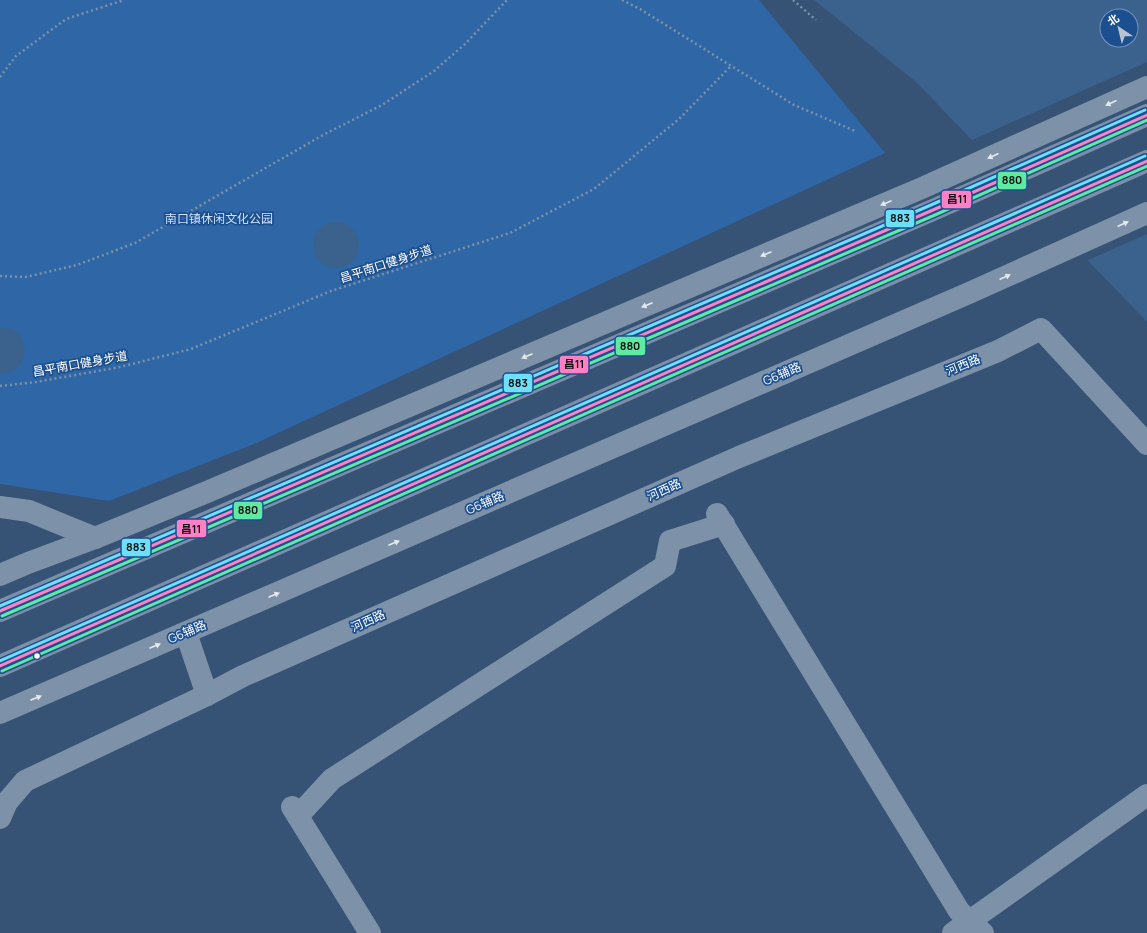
<svg xmlns="http://www.w3.org/2000/svg" width="1147" height="933" font-family="Manrope,'Noto Sans SC',sans-serif">
  <style>
    .green { fill: #2f66a5 }
    .water { fill: #3b618d; fill-rule: evenodd }
    .pier { fill: #365274 }
    .lines { fill: none; stroke-linecap: round; stroke-linejoin: round }
    .path { stroke: #7d92a8; stroke-width: 2.5; stroke-dasharray: 2 3; stroke-linecap: butt }
    .minor { stroke: #7d92a8; stroke-width: 22 }
    .major { stroke: #7d8ea7; stroke-width: 22 }
    .bus-1-casing { stroke: #1b4f8f; stroke-width: 6 }
    .bus-2-casing { stroke: #1b4f8f; stroke-width: 6 }
    .bus-3-casing { stroke: #1b4f8f; stroke-width: 6 }
    .bus-1 { stroke: #ff80c5; stroke-width: 3 }
    .bus-2 { stroke: #60e9a3; stroke-width: 3 }
    .bus-3 { stroke: #6ddff8; stroke-width: 3 }
    .oneway { fill: #e5e9ee }
    .bus-dot { fill: #fff; stroke: #1b4f8f; stroke-width: 1.5 }
    .labels { text-anchor: middle; stroke-width: 3.5; stroke-linejoin: round; paint-order: stroke }
    .park-label { font-size: 12px; fill: #cfe3fa; stroke: #1b4f8f }
    .street-label { font-size: 12px; fill: #fff; stroke: #1b4f8f }
    .line-badge { stroke: #1b4f8f; stroke-width: 1.5 }
    .pale-badge-label { font-size: 11px; text-anchor: middle; font-weight: bold; fill: #111 }
  </style>
  <rect width="100%" height="100%" fill="#365274"/>
  <path class="green" d="M0,0h759l126,153 -631,291 -145,57 -109,-17z"/>
  <g class="water">
    <path d="M814,0h333v322l-231,-240zM1107,16h24v24h-24z"/>
    <circle cx="336" cy="245" r="23"/>
    <path d="M0,328c31,-4 34,48 0,45z"/>
  </g>
  <path class="pier" d="M1147,62v172l-61,27 -116,-120z"/>
  <g class="lines">
    <g class="path">
      <path d="M622,0l18,9 154,96 61,26"/>
      <path d="M793,0l23,20"/>
      <path d="M0,77l16,-21 50,-37 58,-19"/>
      <path d="M0,276l26,1 51,-12 58,-22 188,-108 59,-30 52,-34 31,-27 42,-44"/>
      <path d="M0,386l36,-4 84,-15 71,-18 140,-58 179,-58 84,-44 85,-70 52,-53"/>
    </g>
    <g class="minor">
      <path d="M0,507l29,4 66,27"/>
      <path d="M717,514l242,397 24,22"/>
      <path d="M0,575l28,-12 67,-25 112,-46 715,-304 225,-101"/>
      <path d="M186,633l21,62 36,-19 496,-219 259,-106 43,-22 106,115"/>
      <path d="M0,713l969,-420 178,-80"/>
      <path d="M292,807l78,126"/>
      <path d="M298,816l34,-37 333,-213 5,-25 54,-17"/>
      <path d="M0,818l7,-16 18,-21 182,-86"/>
      <path d="M953,933l194,-138"/>
    </g>
    <g class="major">
      <path d="M0,611l933,-401 214,-95"/>
      <path d="M0,666l1147,-505"/>
    </g>
    <g class="bus-1-casing">
      <g id="bus-1">
        <path d="M0,611l933,-401 214,-95"/>
        <path d="M0,666l1147,-505"/>
      </g>
    </g>
    <g class="bus-2-casing">
      <g id="bus-2">
        <path d="M2,616l933,-401 212,-95"/>
        <path d="M2,671l1145,-505"/>
      </g>
    </g>
    <g class="bus-3-casing">
      <g id="bus-3">
        <path d="M0,606l931,-401 214,-95"/>
        <path d="M0,661l1145,-505"/>
      </g>
    </g>
    <use href="#bus-1" class="bus-1"/>
    <use href="#bus-2" class="bus-2"/>
    <use href="#bus-3" class="bus-3"/>
  </g>
  <defs><path id="oneway-solid" d="M-6-.8H1V-3.2L6.5 0L1 3.2V.8H-6Z"/></defs>
  <g class="oneway">
    <use href="#oneway-solid" transform="translate(1111 103) rotate(156)"/>
    <use href="#oneway-solid" transform="translate(993 156) rotate(156)"/>
    <use href="#oneway-solid" transform="translate(886 203) rotate(157)"/>
    <use href="#oneway-solid" transform="translate(1123 224) rotate(-24)"/>
    <use href="#oneway-solid" transform="translate(766 254) rotate(157)"/>
    <use href="#oneway-solid" transform="translate(1005 277) rotate(-24)"/>
    <use href="#oneway-solid" transform="translate(647 305) rotate(157)"/>
    <use href="#oneway-solid" transform="translate(527 356) rotate(157)"/>
    <use href="#oneway-solid" transform="translate(394 543) rotate(-23)"/>
    <use href="#oneway-solid" transform="translate(274 595) rotate(-23)"/>
    <use href="#oneway-solid" transform="translate(155 646) rotate(-23)"/>
    <use href="#oneway-solid" transform="translate(36 698) rotate(-23)"/>
  </g>
  <circle class="bus-dot" cx="37" cy="656" r="3.5"/>
  <g class="labels">
    <g class="park-label">
      <text x="219" y="223">南口镇休闲文化公园</text>
    </g>
    <g class="street-label">
      <text transform="translate(386 264) rotate(-18)" y="4">昌平南口健身步道</text>
      <text transform="translate(80 364) rotate(-10)" y="4">昌平南口健身步道</text>
      <text transform="translate(963 365) rotate(-22)" y="4">河西路</text>
      <text transform="translate(782 374) rotate(-23)" y="4">G6辅路</text>
      <text transform="translate(664 490) rotate(-24)" y="4">河西路</text>
      <text transform="translate(485 503) rotate(-23)" y="4">G6辅路</text>
      <text transform="translate(368 621) rotate(-24)" y="4">河西路</text>
      <text transform="translate(187 632) rotate(-23)" y="4">G6辅路</text>
    </g>
  </g>
  <g class="line-badge">
    <rect x="997" y="171" width="30" height="19" rx="4" fill="#60e9a3"/>
    <rect x="941" y="190" width="31" height="19" rx="4" fill="#ff80c5"/>
    <rect x="885" y="209" width="30" height="19" rx="4" fill="#6ddff8"/>
    <rect x="615" y="336" width="31" height="20" rx="4" fill="#60e9a3"/>
    <rect x="559" y="355" width="30" height="19" rx="4" fill="#ff80c5"/>
    <rect x="503" y="373" width="30" height="20" rx="4" fill="#6ddff8"/>
    <rect x="233" y="501" width="30" height="19" rx="4" fill="#60e9a3"/>
    <rect x="176" y="519" width="31" height="19" rx="4" fill="#ff80c5"/>
    <rect x="121" y="538" width="30" height="19" rx="4" fill="#6ddff8"/>
  </g>
  <g class="pale-badge-label">
    <text x="1012" y="184">880</text>
    <text x="957" y="203">昌11</text>
    <text x="900" y="222">883</text>
    <text x="630" y="350">880</text>
    <text x="574" y="368">昌11</text>
    <text x="518" y="387">883</text>
    <text x="248" y="514">880</text>
    <text x="191" y="533">昌11</text>
    <text x="136" y="551">883</text>
  </g>
  <g transform="translate(1119 28) rotate(325)"><circle r="19" fill="#1b4f8f" stroke="#7695bc"/>
  <path d="M0-3L7 15L0 10L-7 15Z" fill="#b9c2ce"/>
  <text y="-6" font-size="11" font-weight="bold" text-anchor="middle" fill="#ffffff">北</text>
  </g>
</svg>
